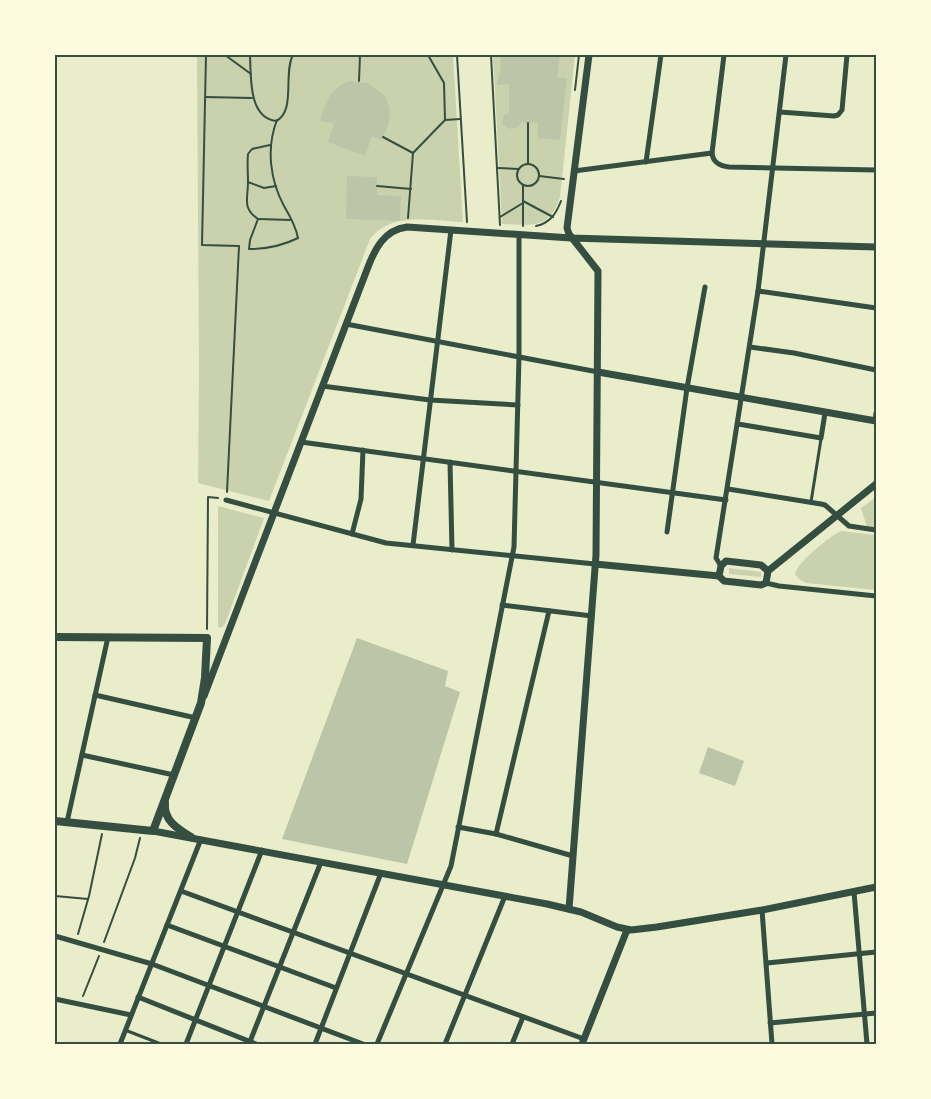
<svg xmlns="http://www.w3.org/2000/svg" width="931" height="1099" font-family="Merriweather,serif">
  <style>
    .green { fill: #cad2ad }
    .building { fill: #bcc5a7 }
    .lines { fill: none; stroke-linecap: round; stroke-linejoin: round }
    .path { stroke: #344e41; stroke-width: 2 }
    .service { stroke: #344e41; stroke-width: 3 }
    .minor { stroke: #344e41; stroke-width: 5 }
    .tertiary { stroke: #344e41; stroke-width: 7 }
    .secondary { stroke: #344e41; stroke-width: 8 }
    .neatline { fill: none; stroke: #344e41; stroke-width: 2 }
  </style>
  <rect width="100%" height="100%" fill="#e9edc9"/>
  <g class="green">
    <path d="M197,55h256l10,167c-31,-1 -72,-11 -93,17l-101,262 -71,-18 1,-113z"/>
    <path d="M493,55h82l-15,142c-10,33 -29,28 -58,27z"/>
    <path d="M876,497v31l-9,-1 -6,-19z"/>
    <path d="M218,506l46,12 -39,106 -4,4 -3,-1z"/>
    <path d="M841,531l35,4v55l-70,-7 -7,-4 -4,-5c2,-12 35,-38 46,-43z"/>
    <path d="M729,568l32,4v5l-32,-3z"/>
  </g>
  <g class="building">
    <path d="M500,55h60l-3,23h10l-7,62 -22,-2v-15h-17l-3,4 -9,2 -7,-5 2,-9 5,-3v-28l-12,1 4,-17z"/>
    <path d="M349,81l18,2 17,12 4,8 2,11 -2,13 -7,13 -9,-4 -7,20 -37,-14 6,-19 -14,-2 3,-12 8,-15 8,-8z"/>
    <path d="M347,176l30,1v18l24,1 -1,25 -54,-2z"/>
    <path d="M357,638l91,33 -3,15 15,6 -53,172 -125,-25z"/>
    <path d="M708,747l36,14 -9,25 -36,-13z"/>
  </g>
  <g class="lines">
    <g class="path">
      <path d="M206,55l-4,190 37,1 -12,246"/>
      <path d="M225,55l26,19"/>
      <path d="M250,55c1,20 -2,63 26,66 20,-9 7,-48 17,-66"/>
      <path d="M457,55l10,167"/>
      <path d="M491,55l9,170"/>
      <path d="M359,81l1,-26"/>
      <path d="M575,90l4,-35"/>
      <path d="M205,97l47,1"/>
      <path d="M445,120l15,-1"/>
      <path d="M383,137l30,16"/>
      <path d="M270,145l-18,4 -4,5c-1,9 0,19 0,28 0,17 -6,26 10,37l-8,21 -1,9c18,0 33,-3 49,-11 -2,-11 -8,-22 -14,-32 -14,-26 -18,-58 -7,-86"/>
      <path d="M528,163v-40"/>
      <circle cx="528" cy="175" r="11"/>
      <path d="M498,168l20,1"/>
      <path d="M539,176l25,3"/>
      <path d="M248,182l16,6 12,-2"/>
      <path d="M377,186l34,3"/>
      <path d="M523,186v40"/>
      <path d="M523,201l30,16"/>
      <path d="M500,217l23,-14"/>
      <path d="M408,218l5,-65 32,-33 -1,-37 -16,-28"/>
      <path d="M258,219l33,1"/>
      <path d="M536,226c14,-3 20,-12 25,-25"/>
      <path d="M207,629l1,-132 10,1"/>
      <path d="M55,896l33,3"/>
      <path d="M78,934l11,-38 13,-62"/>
      <path d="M104,942l31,-84 5,-20"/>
      <path d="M83,996l16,-40"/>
    </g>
    <g class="service">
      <path d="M811,502l10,-63"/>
      <path d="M125,1030l36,14"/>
    </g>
    <g class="minor">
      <path d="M780,112l54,4 4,-1 4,-5 5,-55"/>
      <path d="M712,153l12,-98"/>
      <path d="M646,162l15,-107"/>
      <path d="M574,171l138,-18c1,10 8,13 17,14l147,3"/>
      <path d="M758,291l118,17"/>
      <path d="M346,324l252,48"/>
      <path d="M750,347l44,6 82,17"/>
      <path d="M322,386l108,14 88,5"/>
      <path d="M875,421l1,-8"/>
      <path d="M738,424l83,14 4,-25"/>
      <path d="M301,442l425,58"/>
      <path d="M450,462l2,88"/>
      <path d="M728,489l93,15 4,1 24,21 27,4"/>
      <path d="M226,500l160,43 209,21"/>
      <path d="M667,532l20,-144 18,-101"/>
      <path d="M352,534l9,-35 2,-49"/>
      <path d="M413,545l38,-315"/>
      <path d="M721,566l-5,-8 42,-267 28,-236"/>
      <path d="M766,583l13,3 97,10"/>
      <path d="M502,605l90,11"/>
      <path d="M95,695l101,23"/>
      <path d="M82,755l92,20"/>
      <path d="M67,822l41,-185"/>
      <path d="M458,827l38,7 77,22"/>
      <path d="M496,834l53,-223"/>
      <path d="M181,891l403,148"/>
      <path d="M854,892l13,152"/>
      <path d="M762,910l10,134"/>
      <path d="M167,925l169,63"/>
      <path d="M55,936l97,28 211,80"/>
      <path d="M767,963l109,-11"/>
      <path d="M138,997l118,47"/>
      <path d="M55,999l76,16"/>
      <path d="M770,1023l106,-10"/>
      <path d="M120,1044l81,-205"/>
      <path d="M186,1044l76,-194"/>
      <path d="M249,1044l72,-182"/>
      <path d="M315,1044l66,-171"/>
      <path d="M377,1044l74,-178 63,-319 5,-190v-122"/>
      <path d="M445,1044l60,-148"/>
      <path d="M512,1044l11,-27"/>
    </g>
    <g class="tertiary">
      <path d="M598,372l278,49"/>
      <path d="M726,561l35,4 7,6 -2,12 -5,2 -37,-4 -5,-5 2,-10z"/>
      <path d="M595,564l124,12"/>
      <path d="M768,571l108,-87"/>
      <path d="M204,696l164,-429c7,-18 16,-37 39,-40l164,11 305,9"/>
      <path d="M153,831l394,73 34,8 36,15 14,3 26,-3 105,-17 114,-23"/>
      <path d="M569,909l27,-354 2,-284 -29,-37 -2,-6 22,-173"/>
      <path d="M582,1044l45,-114"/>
    </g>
    <g class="secondary">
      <path d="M55,637l152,1 -2,40 -4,25 -48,128 -98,-10"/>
      <path d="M165,803c-2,17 13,26 26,34"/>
    </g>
  </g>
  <rect width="931" height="1099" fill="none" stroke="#fefae0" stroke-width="112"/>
  <rect x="56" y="56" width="819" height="987" class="neatline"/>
</svg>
